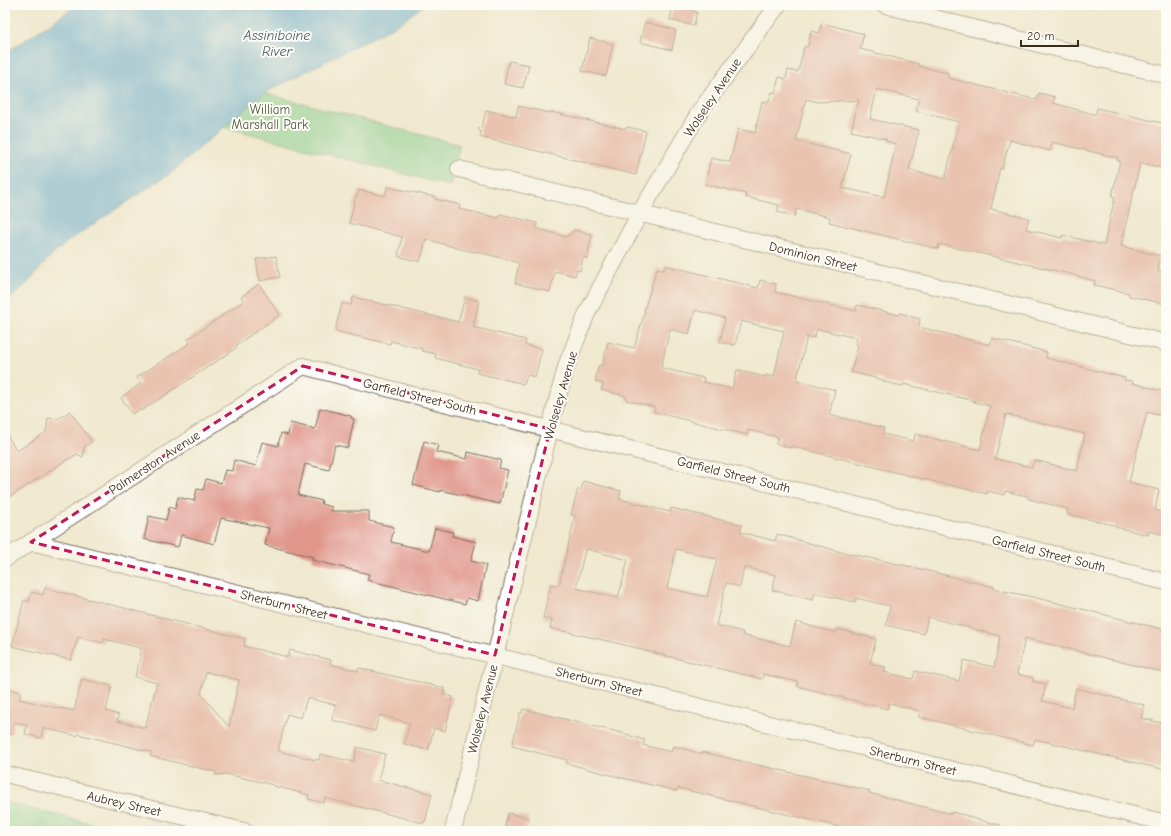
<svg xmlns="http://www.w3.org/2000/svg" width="1171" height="836" font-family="'Comic Neue',sans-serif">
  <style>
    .green { fill: #7ccd8f; stroke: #5c7c56 }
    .water { fill: #5eabd7; stroke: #4c6a7a }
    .building { fill: #e0968b; fill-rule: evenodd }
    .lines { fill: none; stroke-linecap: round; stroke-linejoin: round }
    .street-casing { stroke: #7a6d5c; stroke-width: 18 }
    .street { stroke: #fff; stroke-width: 16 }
    .marked { fill: none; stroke: #c2185b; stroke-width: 3; stroke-dasharray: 8 5; stroke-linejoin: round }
    .labels { text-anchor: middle; stroke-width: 4; stroke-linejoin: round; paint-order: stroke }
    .street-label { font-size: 13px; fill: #3b2a1e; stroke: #fdfcf7 }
    .park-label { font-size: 13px; fill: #4e5b40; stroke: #fdfcf7 }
    .water-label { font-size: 14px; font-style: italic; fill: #495e68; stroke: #fdfcf7 }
  </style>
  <rect width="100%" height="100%" fill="#fdfcf7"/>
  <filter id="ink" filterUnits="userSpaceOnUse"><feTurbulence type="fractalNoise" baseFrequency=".025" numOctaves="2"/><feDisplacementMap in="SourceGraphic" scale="8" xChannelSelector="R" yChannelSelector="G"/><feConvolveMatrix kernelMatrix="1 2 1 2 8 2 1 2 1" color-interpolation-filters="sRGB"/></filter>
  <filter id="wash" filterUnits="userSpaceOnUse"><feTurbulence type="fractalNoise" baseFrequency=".012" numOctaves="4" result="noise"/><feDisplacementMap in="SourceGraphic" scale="16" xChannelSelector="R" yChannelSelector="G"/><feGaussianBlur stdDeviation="0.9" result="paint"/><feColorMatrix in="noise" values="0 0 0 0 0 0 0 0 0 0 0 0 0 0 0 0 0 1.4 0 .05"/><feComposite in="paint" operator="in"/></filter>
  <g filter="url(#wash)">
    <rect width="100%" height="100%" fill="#f0e9d0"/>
    <g class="green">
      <path d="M264,93l196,52 -10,41 -226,-59c12,-12 26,-22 40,-34z"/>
      <path d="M5,802l116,29h-116z"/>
      <path d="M168,827l23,4h-35z"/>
    </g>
    <path class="water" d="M78,5h346l-25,19 -135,69 -19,16 -11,8 -10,10 -52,45 -105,70 -21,19 -19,23 -22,19v-250z"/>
    <g id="blocks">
      <g class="building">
        <path d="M673,5h20l-1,6 5,1 -3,14 -24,-6z"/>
        <path d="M645,22l31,8 -4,20 -32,-8z"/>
        <path d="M822,23l42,11 -4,15 59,15 -1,2 30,7v5l89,22 2,-7 16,4 -2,6 40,11h3l1,-6 69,16v36l-2,8 -24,-5 -19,83 39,10 -3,10h2l-1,5 8,2v31l-37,-8v-3l-35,-8 1,-4 -29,-8 -127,-29 -1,5 -109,-27 1,-5 -34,-8 -1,7 -18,-4 2,-7 -34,-8 1,-3 -41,-10 6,-26 19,4 8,-33 17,4 7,-32 6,2 4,-11 3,1 4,-16 7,2 2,-9 10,2 6,-25 4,-1 3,-15 8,2zM877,89l42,10 -3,12 43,11 -14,57 -36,-9 10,-40 -49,-11zM806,99l12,3 41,-2 -8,31 35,8v2l10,3 -12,53 -42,-9 9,-34 -55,-13zM1010,140l40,11 2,-9 66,16 -1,2 3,1 -8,35 3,1 -11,48 -42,-10v3l-36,-9 3,-11 -38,-9 9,-41 2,1z"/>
        <path d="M590,38l23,6 -7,32 -24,-5z"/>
        <path d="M509,61l20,4 -6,23 -19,-4z"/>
        <path d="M518,106l32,7 1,-1 75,17 1,-2 19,4 -10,44 -156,-38 1,-5 -3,-3 4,-3 4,-16 30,7z"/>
        <path d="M388,187l47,10v2l25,6 -1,4 40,9 1,-4 37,9 -1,5 30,9 8,-7 18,4 -5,24 -4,-1 -3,14 -3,-1 -2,6 -20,-5 -5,21 -35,-9 4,-20 -44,-12v1l-15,-3 -34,-10 -6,23 -22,-6 4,-19 -53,-14 7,-27h1l2,-6 26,6z"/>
        <path d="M276,256l4,21 -20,4 -4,-22z"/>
        <path d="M665,265l93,23 2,-8 16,4 -1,8 81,19 1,-6 34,8 8,2 1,-2 20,6 -1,8 71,18 2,-7 55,14 -1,6 79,20 -1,2 8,1v2l34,9v25l-19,-5 -18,70 30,8 -4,20 11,3v22l-17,-4 -1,4 -32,-8 1,-1 -50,-12 1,-5 -39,-10 -2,-3 -22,-5 -1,4 -16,-4 -1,3 -97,-23 -99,-25v2l-15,-4 2,-7 -30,-7 -1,5 -93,-23 1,-5 -29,-7v-4l-25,-6 2,-6 -8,-3 4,-16 3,1 6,-24 26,6 11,-37h-1l13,-43 7,2zM695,310l30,8 -5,24 15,3 6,-24 43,10 -10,46 -8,-2 -1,2 -28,-7 -5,19 -29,-7 1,-4 -43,-10 9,-39 19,5zM817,329l40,9 -1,6 2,1 -7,27 33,8v2l19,4 1,-2 71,17 -1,1 16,4 -10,44 -65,-16 -1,7 -31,-7 1,-6 -55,-13 6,-25 -38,-10 10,-44 7,2zM1006,414l79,20 -8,37 -43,-11 -2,7 -37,-8z"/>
        <path d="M259,284l21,31 -44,30 1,2 -8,6 -88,58 -1,-2 -8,5 -11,-16 20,-15 -4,-6 53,-34 -2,-4 56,-38 -3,-4z"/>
        <path d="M353,297l105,25 7,-25 14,4 -6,26 53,13 -1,5 17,4 -7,28 -8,-2 -3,9 -47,-11 1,-4 -43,-11 1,-4 -14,-3 1,-2 -32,-8 -1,3 -55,-13 7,-28 9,2z"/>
        <path d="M320,408l31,8v2l3,1 -6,29 -13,-3 -6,25 -24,-6 -7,31 24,6 -1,3 11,3 -1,4h38v10l25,6 -3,15 38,9 6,-23 18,4 -1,4 24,6 -5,19 15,4 -8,36 -11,-3 -2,6 -98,-24 2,-6 -57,-14 1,-3 -48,-12 4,-17 -48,-10 -7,26 -33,-9 -3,12 -34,-8 5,-23 17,4 3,-13 6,2 3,-12 16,4 3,-12 6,1 3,-11 15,4 4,-13 7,1 2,-11 22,6 6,-24 16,4 3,-13 7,2 2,-12 25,6z"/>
        <path d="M70,411l22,31 -8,5 -1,10 -6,-3 -6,4 -3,1 -63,41v-68l12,19 29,-19 2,-14 10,1z"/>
        <path d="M424,441l14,4 -2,7 31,7 1,-7 33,8 -2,8 9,2 -8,34 -60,-14v2l-27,-7z"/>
        <path d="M583,481l38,10 -2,8 9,2 42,11 1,-4 71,17 -2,7 35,9 2,-7 64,18 71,15 82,20v2l39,8 133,33v43l-141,-35 -8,36 16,4 -1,3 14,3 -4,17 30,7 4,-20 68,17 -3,13 25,6v46l-131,-31 -2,6 -114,-28 1,-6 -31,-8 -2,6 -90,-23 1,-4 -35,-8 -1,5 -124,-30v-1l-88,-20 2,-8 -9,-2 8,-34 8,1 16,-69 -4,-1 7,-26 3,1zM587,549l41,11 -10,38 -42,-10 9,-38 1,1zM676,549l41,10 -10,38 -40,-9zM744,567l32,8 -4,15 41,10 2,-7 40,9 1,-4 34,8 -4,19 38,9 4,-17 72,19 -6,31 -30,-7 -5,21 -44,-10 -2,8 -29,-7 2,-5 -16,-4 6,-24 -39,-10 -1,4 -40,-11 -6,24 -48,-11 1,-3 -27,-7 10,-42 14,4z"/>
        <path d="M45,588l200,51 -1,7 44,11 2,-7 41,10 -1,4 28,7 1,-3 85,20 -1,6 10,3 -8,34 -11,-3 -6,22 -24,-6 6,-21 -31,-8 -4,16 -43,-11 4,-15 -29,-7 -6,20 -14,-4 -9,37 37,9 1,-1 3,1 1,-6 34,8 3,-15 28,7 -7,26 54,14 -7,28 -1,-1 -1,2 -98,-25 -1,5 -16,-4 1,-4 -35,-9v-1l-48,-11 -11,1 1,-3 -66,-16 1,-4 -73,-18 -1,2 -34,-8 -2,10 -16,-4 2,-9 -13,-3 -3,12h-6v-46l16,4 -2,7 42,10v-1l13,3 8,-32 30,7 -6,25 13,4 -2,6 28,7 12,-45 -22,-6 6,-22h-2l2,-7 -37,-9 -1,4 -25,-6 -7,23 -59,-14 12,-46 5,2 2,-10 12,3zM206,672l33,8 -10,47 -28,-33z"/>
        <path d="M523,709l107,26v1l15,4 -2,5 28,7 2,-6 29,8v-2l155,36 13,3 -1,2 83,21v-2l16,4v1l32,8 -1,6h-142l-179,-43 -1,3 -55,-13 -56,-15 1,-3 -55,-14 8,-33h2z"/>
        <path d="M508,813l21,5 -4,13h-21z"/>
      </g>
    </g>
  </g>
  <g filter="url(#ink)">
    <use href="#blocks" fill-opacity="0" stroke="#7a6d5c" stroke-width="1"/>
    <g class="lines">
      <g class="street-casing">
        <g id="street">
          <path d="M885,5l76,20 205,50"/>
          <path d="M459,169l707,174"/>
          <path d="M31,542l489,120 646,161"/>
          <path d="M5,559l298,-193 137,36 726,180"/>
          <path d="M5,774l239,57"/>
          <path d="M453,831l103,-427 11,-40 20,-51 53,-100 60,-102 78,-106"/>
        </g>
      </g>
      <use href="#street" class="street"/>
    </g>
  </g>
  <path d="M0 0H1171V836H0ZM303,366l247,63 -55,226 -464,-113z" fill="#f0e9d0" fill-opacity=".55" fill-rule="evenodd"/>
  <path class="marked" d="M303,366l247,63 -55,226 -464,-113z"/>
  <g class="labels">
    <g class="street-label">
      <text transform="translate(712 97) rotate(-56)" y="5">Wolseley Avenue</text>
      <text transform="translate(813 256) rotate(14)" y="5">Dominion Street</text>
      <text transform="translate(560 395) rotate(-74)" y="5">Wolseley Avenue</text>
      <text transform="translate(420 396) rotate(14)" y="5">Garfield Street South</text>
      <text transform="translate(154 462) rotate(-33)" y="5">Palmerston Avenue</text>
      <text transform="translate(734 474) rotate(14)" y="5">Garfield Street South</text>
      <text transform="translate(1049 553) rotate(14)" y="5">Garfield Street South</text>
      <text transform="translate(284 604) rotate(14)" y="5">Sherburn Street</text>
      <text transform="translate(599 681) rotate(14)" y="5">Sherburn Street</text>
      <text transform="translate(482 709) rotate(-76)" y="5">Wolseley Avenue</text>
      <text transform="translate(913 760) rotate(14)" y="5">Sherburn Street</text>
      <text transform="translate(124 803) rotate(13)" y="5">Aubrey Street</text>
    </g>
    <g class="park-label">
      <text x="270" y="114">William<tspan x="270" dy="15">Marshall Park</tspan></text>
    </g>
    <g class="water-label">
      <text x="277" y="40">Assiniboine<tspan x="277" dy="16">River</tspan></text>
    </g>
  </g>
  <rect width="1171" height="836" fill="none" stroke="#fdfcf7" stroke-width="20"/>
  <path d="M1021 40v6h57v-6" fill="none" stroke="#3b2a1e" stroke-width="2"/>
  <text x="1027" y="40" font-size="12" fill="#3b2a1e" stroke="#fdfcf7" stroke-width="3" paint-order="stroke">20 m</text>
</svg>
